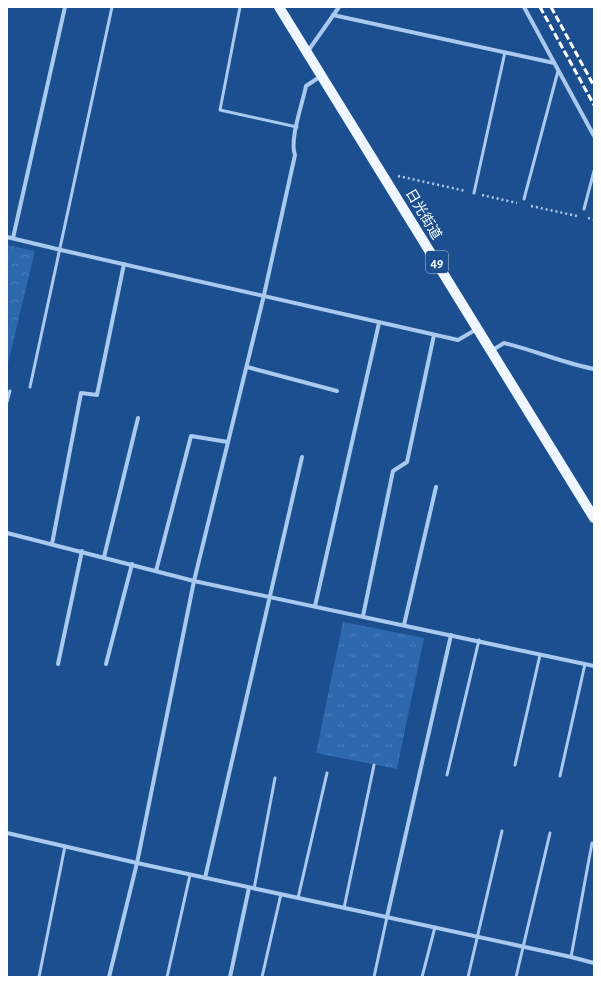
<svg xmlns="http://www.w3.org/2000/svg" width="601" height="984" font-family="'Alegreya Sans','Noto Sans JP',sans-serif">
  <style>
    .grass { fill: url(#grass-tufts) }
    .park { fill: url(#park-crowns) }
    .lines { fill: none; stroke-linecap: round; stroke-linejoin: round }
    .path { stroke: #a9c9ee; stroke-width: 2.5; stroke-dasharray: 2 3; stroke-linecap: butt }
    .service { stroke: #a9c9ee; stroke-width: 3 }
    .minor { stroke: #a9c9ee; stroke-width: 4 }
    .primary { stroke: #f0f6ff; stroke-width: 10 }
    .rail { stroke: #fff; stroke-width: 3; stroke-dasharray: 7 3; stroke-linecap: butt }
    .labels { text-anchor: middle; stroke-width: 3; stroke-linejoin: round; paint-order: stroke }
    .shield { fill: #1b4f8f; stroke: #bbcadd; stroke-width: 1 }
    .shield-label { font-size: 13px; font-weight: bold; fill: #fff }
    .street-label { font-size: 14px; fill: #fff; stroke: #1b4f8f }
  </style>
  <defs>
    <pattern id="grass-tufts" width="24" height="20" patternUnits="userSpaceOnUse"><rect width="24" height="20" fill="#2e69ad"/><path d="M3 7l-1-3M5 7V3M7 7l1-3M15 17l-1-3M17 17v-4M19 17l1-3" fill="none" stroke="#4d80b9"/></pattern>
    <pattern id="park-crowns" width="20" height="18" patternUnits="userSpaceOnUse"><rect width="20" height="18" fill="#2e69ad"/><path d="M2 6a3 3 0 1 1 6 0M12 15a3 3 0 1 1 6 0" fill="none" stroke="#4d80b9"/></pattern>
  </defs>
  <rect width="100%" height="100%" fill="#1b4f8f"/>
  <path class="grass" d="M343,622l81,16 -27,131 -81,-16z"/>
  <path class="park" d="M7,245l28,6 -28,116z"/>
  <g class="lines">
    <g class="path">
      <path d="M398,176l68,15"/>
      <path d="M482,195l35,8"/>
      <path d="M531,206l46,10"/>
      <path d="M588,218l6,2"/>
    </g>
    <g class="service">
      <path d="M240,7l-20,103 77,17"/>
      <path d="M474,193l31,-141"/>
      <path d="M524,199l34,-128"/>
      <path d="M584,209l10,-38"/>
      <path d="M30,387l82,-380"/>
      <path d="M7,402l3,-11"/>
      <path d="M515,765l25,-110"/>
      <path d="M447,775l32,-135"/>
      <path d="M560,776l25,-112"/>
      <path d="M254,889l21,-111"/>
      <path d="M298,898l29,-125"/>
      <path d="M344,908l30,-143"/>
      <path d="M571,957l21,-114"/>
      <path d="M39,977l26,-131"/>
      <path d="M167,977l23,-102"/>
      <path d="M262,977l19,-83"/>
      <path d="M374,977l13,-60"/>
      <path d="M422,977l13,-50"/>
      <path d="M468,977l34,-146"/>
      <path d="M516,977l34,-144"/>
    </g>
    <g class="minor">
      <path d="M524,7l70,129"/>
      <path d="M333,15l221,48"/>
      <path d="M308,51l31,-44"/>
      <path d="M7,237l54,13 397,90 19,-11"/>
      <path d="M13,238l52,-231"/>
      <path d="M491,351l13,-8c30,7 59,20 90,26"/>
      <path d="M247,367l90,24"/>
      <path d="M7,533l187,48 400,85"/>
      <path d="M52,544l29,-151 16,2 27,-131"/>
      <path d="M104,557l34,-139"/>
      <path d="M156,571l35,-135 37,6"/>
      <path d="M315,606l64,-283"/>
      <path d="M363,616l30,-145 14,-9 27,-127"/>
      <path d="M404,625l32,-138"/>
      <path d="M58,664l24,-113"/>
      <path d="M106,664l26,-100"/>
      <path d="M7,833l130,30 434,94 23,6"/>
      <path d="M205,878l97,-421"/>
      <path d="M387,917l64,-282"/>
      <path d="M109,977l28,-114 57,-282 70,-286 31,-140c-6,-15 8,-53 11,-69l15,-10"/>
      <path d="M230,977l19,-89"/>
    </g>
    <path class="primary" d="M279,7l315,511"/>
    <g class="rail">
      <path d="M540,7l54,98"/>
      <path d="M551,7l43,79"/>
    </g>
  </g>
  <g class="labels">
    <rect class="shield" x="426" y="251" width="22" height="22" rx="3"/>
    <g class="shield-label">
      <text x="437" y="267">49</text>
    </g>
    <g class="street-label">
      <text transform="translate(424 214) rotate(59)" y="5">日光街道</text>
    </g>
  </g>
  <rect width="601" height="984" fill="none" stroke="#ffffff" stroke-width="16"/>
</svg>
